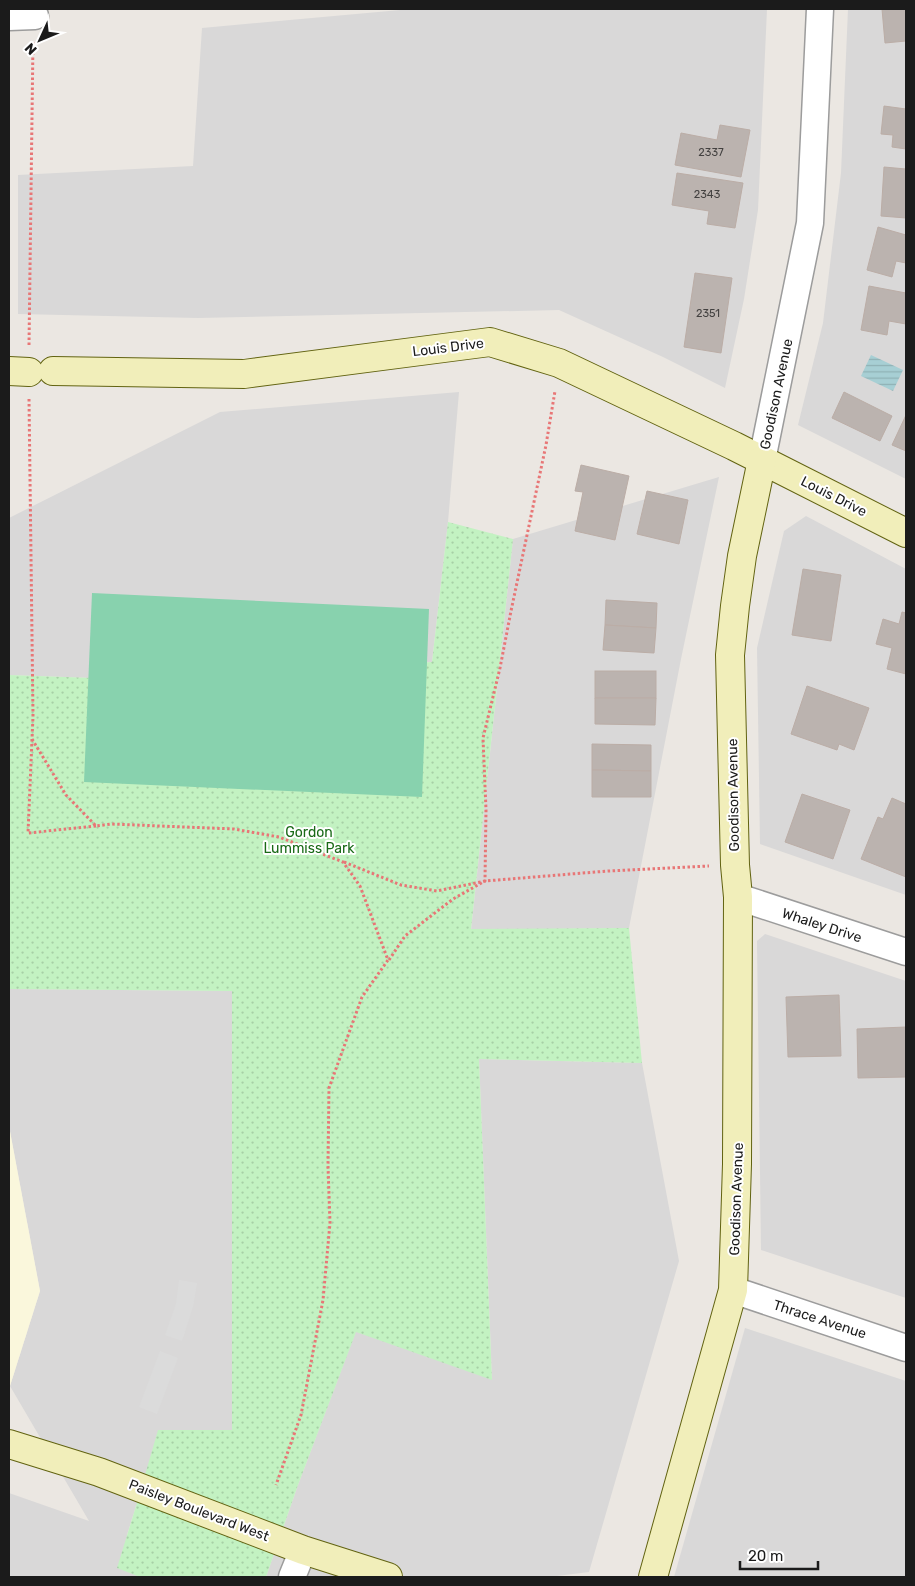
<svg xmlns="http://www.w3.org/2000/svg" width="915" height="1586" font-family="Rubik,sans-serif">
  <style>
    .residential { fill: #d9d8d8 }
    .education { fill: #faf7dc }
    .park { fill: url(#park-dots) }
    .pitch { fill: #88d2ae }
    .parking { fill: #dbdbdb }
    .water { fill: url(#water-rules) }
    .building { fill: #bbb3af; stroke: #bbada6 }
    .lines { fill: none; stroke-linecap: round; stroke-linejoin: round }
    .street-casing { stroke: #9c9c9c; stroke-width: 29 }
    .secondary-casing { stroke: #626311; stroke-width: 30 }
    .path { stroke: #e87676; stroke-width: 3; stroke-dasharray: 2.5 2.5; stroke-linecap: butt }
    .street { stroke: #fff; stroke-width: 26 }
    .secondary { stroke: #f1eeba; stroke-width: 28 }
    .labels { text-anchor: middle; stroke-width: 4; stroke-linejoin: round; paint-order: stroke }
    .number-label { font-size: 11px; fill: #434140 }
    .street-label { font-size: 14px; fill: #1b1b1b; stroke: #fff }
    .park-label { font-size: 14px; fill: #196a17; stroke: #fff }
  </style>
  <defs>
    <pattern id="park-dots" width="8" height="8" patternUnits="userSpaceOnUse" patternTransform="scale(1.25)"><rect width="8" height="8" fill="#c3f2c2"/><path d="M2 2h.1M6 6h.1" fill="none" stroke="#a7cfa6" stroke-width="1.8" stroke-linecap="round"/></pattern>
    <pattern id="water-rules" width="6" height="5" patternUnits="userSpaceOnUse" patternTransform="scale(1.25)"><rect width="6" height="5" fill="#a7cfd4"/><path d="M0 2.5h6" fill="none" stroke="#8fb1b5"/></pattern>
  </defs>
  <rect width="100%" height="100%" fill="#ebe7e2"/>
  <g class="residential">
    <path d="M411,9h356l-9,201 -14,89 -19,89 -62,-31 -104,-47 -361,8 -180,-4v-139l175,-9 9,-138z"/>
    <path d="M848,9h58v470l-108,-54 25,-102 18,-150z"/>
    <path d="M459,392l-11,130 -16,140 -283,18 -140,-5v-157l211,-106z"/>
    <path d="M719,477l-38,182 -52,269 -158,2 42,-391z"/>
    <path d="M806,516l100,53v326l-146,-51 -3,-196 27,-117z"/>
    <path d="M765,934l141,47v317l-145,-48 -4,-309z"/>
    <path d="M9,989l223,2v439l-96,76 -9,29 121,42h-239v-84l80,28 -79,-135 30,-95 -31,-165z"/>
    <path d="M479,1059l163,4 37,198 -90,311 -40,5h-283l32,-92 58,-154 136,48z"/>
    <path d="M745,1328l161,53v196h-232z"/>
  </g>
  <path class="education" d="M9,1126l31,165 -30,95h-1z"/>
  <path class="park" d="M448,522l65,17 -42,390 158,-1 13,135 -163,-4 13,321 -136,-48 -58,153 -32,92h-126l-23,-9 19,-62 22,-76h74v-439l-223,-2v-314l140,5 283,-18z"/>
  <path class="pitch" d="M92,593l337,16 -7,188 -338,-15z"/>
  <g class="parking">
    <path d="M179,1280l18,3 -4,24 -11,34 -17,-6 11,-31z"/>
    <path d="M160,1351l18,7 -21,56 -18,-7z"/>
  </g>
  <path class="water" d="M871,355l32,15 -10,21 -32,-15z"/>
  <g class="building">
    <path d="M882,9h24v32l-21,2z"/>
    <path d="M884,106l22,3v40l-14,-2 1,-12 -12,-1z"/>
    <path d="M720,125l30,5 -9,47 -66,-12 6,-32 36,7z"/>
    <path d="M884,167l22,2v49l-25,-2z"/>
    <path d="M677,173l66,10 -8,45 -28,-4 2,-13 -37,-6z"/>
    <path d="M878,227l28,8v28l-10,-2 -4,16 -25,-7z"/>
    <path d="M695,273l37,5 -11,75 -37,-6z"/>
    <path d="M869,286l37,7v31l-17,-3 -2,14 -26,-5z"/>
    <path d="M844,392l48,24 -12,25 -48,-23z"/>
    <path d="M906,415v36l-14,-6z"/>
    <path d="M581,465l48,11 -14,64 -40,-9 8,-39 -8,-1z"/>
    <path d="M647,491l41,9 -9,44 -42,-10z"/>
    <path d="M803,569l38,6 -10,66 -39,-6z"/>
    <path d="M606,600l51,3 -1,25 -51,-3z"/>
    <path d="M902,612l4,1v61l-19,-5 5,-21 -16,-4 7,-25 16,5z"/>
    <path d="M605,625l51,3 -2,25 -51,-3z"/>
    <rect x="595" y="671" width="61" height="27"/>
    <path d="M807,686l62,22 -15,42 -15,-6 -2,6 -46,-16z"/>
    <path d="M595,698h61l-1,27 -60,-1z"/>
    <path d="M592,744l59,1v26l-59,-1z"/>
    <path d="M592,770l59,1v26h-59z"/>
    <path d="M802,794l48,16 -17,49 -48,-17z"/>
    <path d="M892,798l14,6v73l-45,-18 17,-42 5,2z"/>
    <path d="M839,995l2,61 -53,1 -2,-60z"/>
    <path d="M906,1027v50l-48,1 -1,-49z"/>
  </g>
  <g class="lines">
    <g class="street-casing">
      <g id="street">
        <path d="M9,17l26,-1"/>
        <path d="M762,460l48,-237 10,-214"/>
        <path d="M738,897l168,55"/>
        <path d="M733,1290l173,58"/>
        <path d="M292,1577l11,-27"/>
      </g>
    </g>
    <g class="secondary-casing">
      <g id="secondary">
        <path d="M9,371l20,1"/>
        <path d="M53,371l191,3 246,-32 69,21 175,83 172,87"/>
        <path d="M9,1444l90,28 204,78 85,27"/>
        <path d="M653,1577l80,-287 4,-126 1,-267 -3,-32 -5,-210 5,-49 7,-50 20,-96"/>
      </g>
    </g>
    <g class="path">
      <path d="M29,345l4,-304"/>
      <path d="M29,399l4,317 -5,117 68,-7"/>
      <path d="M32,739l34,56 30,31 15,-2 123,5 45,8 64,25 17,24 28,74 -26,37 -33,91 -1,78 2,57 -7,77 -22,115 -25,70"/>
      <path d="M344,862l57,23 36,6 48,-10 123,-10 101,-5"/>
      <path d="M389,960l16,-24 48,-37 32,-18 1,-71 -3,-72 17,-70 11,-57 35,-166 9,-54"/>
    </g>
    <use href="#street" class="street"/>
    <use href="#secondary" class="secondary"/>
  </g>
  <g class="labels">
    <g class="number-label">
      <text x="711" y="156">2337</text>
      <text x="707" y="198">2343</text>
      <text x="708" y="317">2351</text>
    </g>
    <g class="street-label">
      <text transform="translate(448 347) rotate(-7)" y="5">Louis Drive</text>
      <text transform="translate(776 394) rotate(-78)" y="5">Goodison Avenue</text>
      <text transform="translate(834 496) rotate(27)" y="5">Louis Drive</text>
      <text transform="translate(733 795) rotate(-91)" y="5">Goodison Avenue</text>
      <text transform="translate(822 925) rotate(18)" y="5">Whaley Drive</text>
      <text transform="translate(736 1199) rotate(-88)" y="5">Goodison Avenue</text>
      <text transform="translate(820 1319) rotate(18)" y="5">Thrace Avenue</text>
      <text transform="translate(199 1510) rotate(21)" y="5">Paisley Boulevard West</text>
    </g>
    <g class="park-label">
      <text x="309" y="837">Gordon<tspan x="309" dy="16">Lummiss Park</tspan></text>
    </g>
  </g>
  <rect width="915" height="1586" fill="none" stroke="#1b1b1b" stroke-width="20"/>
  <g transform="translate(40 40) rotate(226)" stroke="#ffffff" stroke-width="4" paint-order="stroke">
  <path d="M0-4L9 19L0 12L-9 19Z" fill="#1b1b1b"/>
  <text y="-8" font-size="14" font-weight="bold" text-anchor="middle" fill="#1b1b1b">N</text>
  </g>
  <path d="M740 1561v8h78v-8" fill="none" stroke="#1b1b1b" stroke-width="2.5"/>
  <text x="748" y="1561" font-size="15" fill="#1b1b1b" stroke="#ffffff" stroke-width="4" paint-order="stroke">20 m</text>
</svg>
